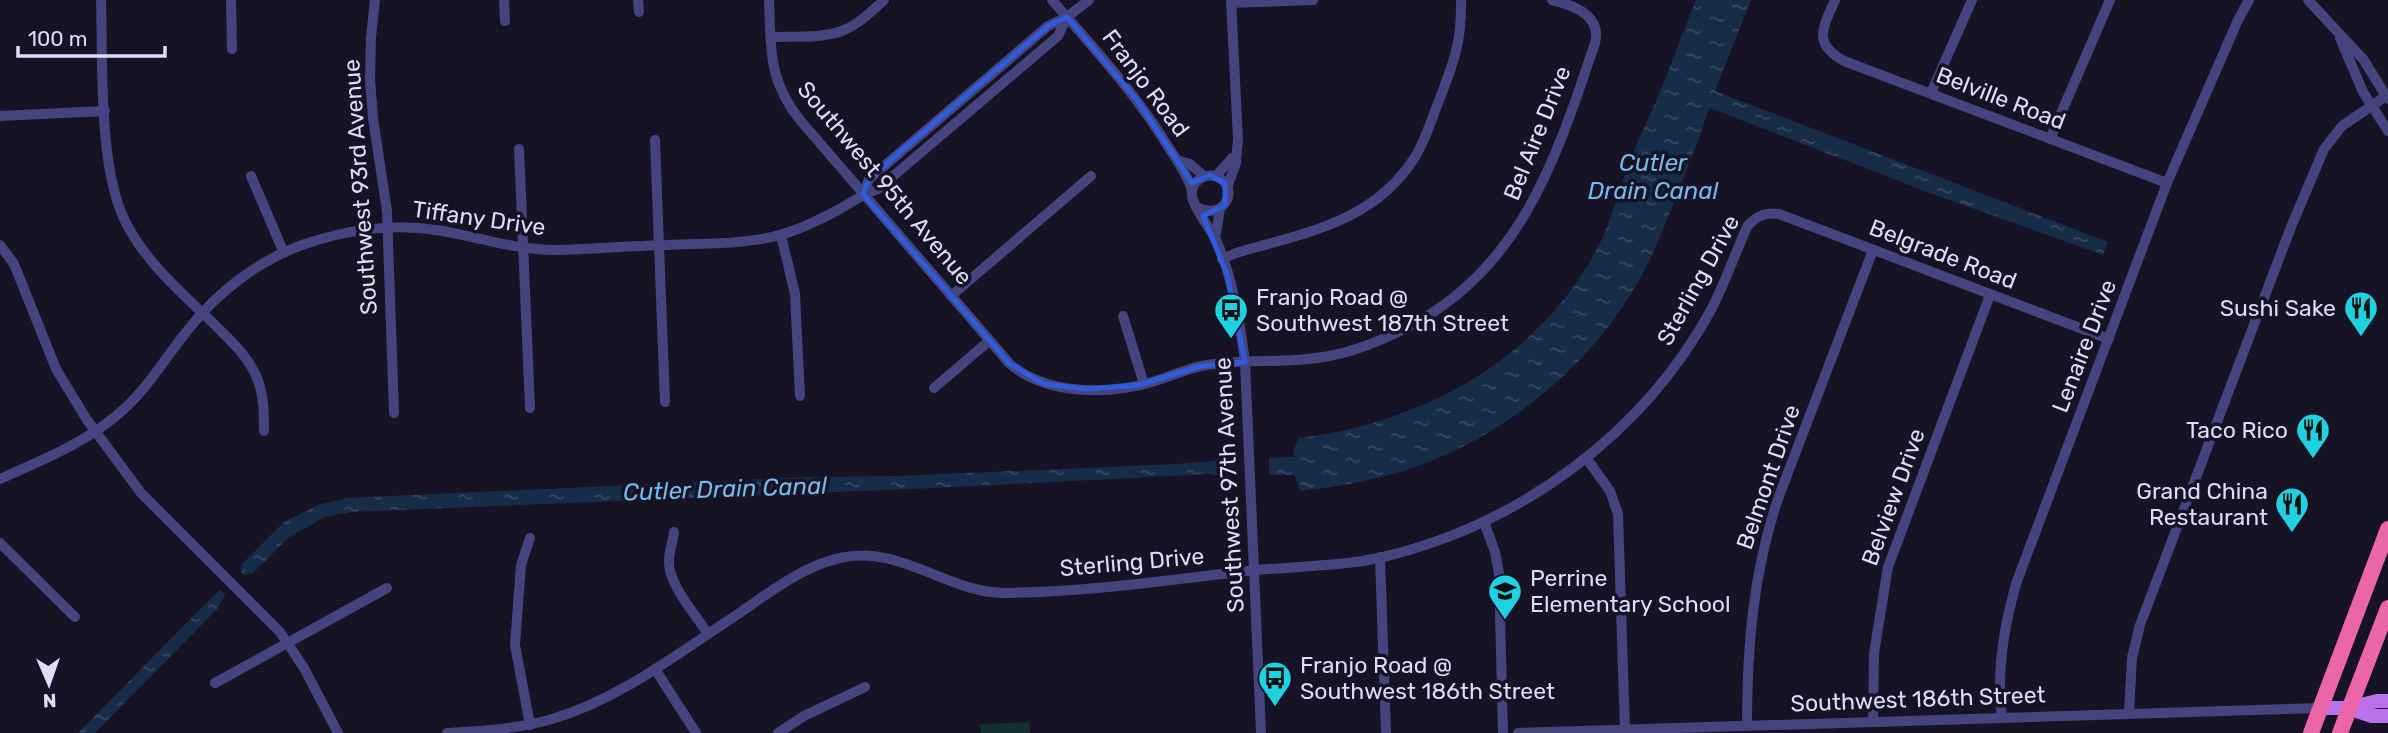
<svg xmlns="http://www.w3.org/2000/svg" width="2388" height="733" font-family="Rubik,sans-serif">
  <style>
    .grass { fill: #162e2d }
    .water { fill: url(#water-ripples) }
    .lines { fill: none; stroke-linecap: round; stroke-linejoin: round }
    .minor { stroke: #45447e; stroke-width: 10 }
    .major { stroke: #bc71ec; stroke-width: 14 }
    .highway { stroke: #eb66a7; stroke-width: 16 }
    .marked { fill: none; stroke: #305cdb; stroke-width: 5; stroke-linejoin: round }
    .labels { text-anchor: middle; stroke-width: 7; stroke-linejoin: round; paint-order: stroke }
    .street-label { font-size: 23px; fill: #dfdcfa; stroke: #161325 }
    .poi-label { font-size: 23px; fill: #dfdcfa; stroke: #161325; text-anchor: start }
    .water-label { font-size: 24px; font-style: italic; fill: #77b8ed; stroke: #161325 }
  </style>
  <defs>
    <pattern id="water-ripples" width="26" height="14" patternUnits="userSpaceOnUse" patternTransform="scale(1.75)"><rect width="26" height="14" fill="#172c49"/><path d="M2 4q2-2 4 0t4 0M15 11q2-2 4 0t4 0" fill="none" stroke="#384a64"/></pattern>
  </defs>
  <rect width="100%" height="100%" fill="#161325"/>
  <path class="grass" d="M1029,722l1,11h-49l-1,-9z"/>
  <g class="water">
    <path d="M1696,0h55l-36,91 393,151 -5,13 -173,-62 -220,-85c-5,9 -7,20 -11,30 -16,41 -31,83 -50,123 -44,92 -133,169 -228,204 -39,14 -78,21 -119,26l-3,-2 -4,-14h-26v-17l26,-1 -2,-7 6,-12c125,-15 243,-80 301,-195 12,-24 18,-50 27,-75 9,-25 22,-49 32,-74 13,-31 24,-63 37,-94z"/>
    <path d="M1219,457l13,1 1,18 -6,2 -19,-4 -275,14 -581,24 -27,5 -37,21 -35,35 -9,2 -3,-3 1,-8 42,-42 34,-17 30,-7 460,-21 90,-1 279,-12 38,-3z"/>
    <path d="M219,590l7,4 -10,16 -121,123h-17z"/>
  </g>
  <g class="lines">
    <g class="minor">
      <path d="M101,0c2,62 -3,166 24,221 21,42 56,71 90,104 16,16 33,31 42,53 7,17 7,35 7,53"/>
      <path d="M231,0l1,49"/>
      <path d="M375,0l-4,37 -1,42 3,39 14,93 7,202"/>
      <path d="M504,0l1,21"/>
      <path d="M638,0l1,12"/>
      <path d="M769,0c2,49 -1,80 31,120l210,244c36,31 98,31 142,18 15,-4 29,-11 45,-15 45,-10 92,-2 137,-12 24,-5 48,-15 70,-26 117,-58 152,-170 191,-286 7,-27 -21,-38 -43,-43"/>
      <path d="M1052,0c42,48 84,94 117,148 9,14 18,26 23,42"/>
      <path d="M1835,0c-12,28 -23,43 9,61l323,122"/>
      <path d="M2308,0l55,59 25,40"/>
      <path d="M1231,3l82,-3"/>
      <path d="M771,37c23,-1 51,2 73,-7 15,-6 28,-19 40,-30"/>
      <path d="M2340,38l23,54 25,39"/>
      <path d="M1931,93l41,-93"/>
      <path d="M0,116l105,-5"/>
      <path d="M2050,139l60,-139"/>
      <path d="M655,140l10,262"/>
      <path d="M519,149l11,259"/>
      <path d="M1177,160l13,4 14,12"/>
      <path d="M251,176l33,77"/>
      <path d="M1216,176l16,-18 3,-1"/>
      <path d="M1227,188l9,-25 2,-24 -7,-139"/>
      <path d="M863,194l6,-15 179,-153 19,-9 22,-17"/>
      <path d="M1197,207c23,14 43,-14 24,-28 -12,-9 -31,1 -29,17 1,11 20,35 25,46 16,38 23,80 28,120l16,371"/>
      <path d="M781,235l14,59 5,102"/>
      <path d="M1215,239l5,-30"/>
      <path d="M0,245l14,19 42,105 31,51 54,73 139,139 24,36 34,65"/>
      <path d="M1222,259l14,-6c67,-20 138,-30 179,-96 10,-16 16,-36 23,-54 15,-38 24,-61 23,-103"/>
      <path d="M951,296l140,-120"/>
      <path d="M1123,316l21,68"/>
      <path d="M934,388l55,-47"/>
      <path d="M1587,459l23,32 8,23 7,217"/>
      <path d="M0,479c44,-20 87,-36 124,-70 25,-23 42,-52 63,-78 30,-39 72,-71 118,-87 41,-14 88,-21 131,-14 40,6 78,20 120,20 37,-1 74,-4 111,-5 38,-2 79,0 116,-11 18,-5 36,-14 53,-23 15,-8 26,-17 42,-22l180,-153 9,-19"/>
      <path d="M1484,522l11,30 4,21 4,160"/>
      <path d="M674,532c-1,9 -5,19 -5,28 -2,23 27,55 39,74"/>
      <path d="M530,538l-9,27 -6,80 15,80"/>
      <path d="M0,543l75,74"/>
      <path d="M1380,557l6,176"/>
      <path d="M655,669l41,64"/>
      <path d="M215,683l172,-95"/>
      <path d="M2129,713l3,-55 8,-33 151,-398 33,-78 18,-23 44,-30"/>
      <path d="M2002,718c-6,-46 2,-93 15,-137l150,-398 71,-163 11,-20"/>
      <path d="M1873,721l1,-68 14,-86 102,-272"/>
      <path d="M1747,726c0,-78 6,-155 32,-230l94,-246"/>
      <path d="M447,733c35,-2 71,-4 105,-14 65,-19 121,-62 177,-99 35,-23 70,-53 111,-62 61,-14 108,36 167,35 81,-1 161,-13 241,-22 45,-5 91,-4 135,-14 138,-33 260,-123 328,-247 14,-27 24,-56 36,-83 9,-11 18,-15 32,-13l330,125"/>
      <path d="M778,733l26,-17 61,-29"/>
      <path d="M1518,733l802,-25"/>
    </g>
    <g class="major">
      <path d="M2320,708h29l28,-7h11"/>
      <path d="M2351,709l21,7h16"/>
    </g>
    <g class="highway">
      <path d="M2311,733l77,-204"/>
      <path d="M2340,733l48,-125"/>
    </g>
  </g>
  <path class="marked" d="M1067,17l70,83 55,83 18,-8 15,8v22l-22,11 24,58 18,88 -44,4 -62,19 -52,4 -43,-5 -34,-20 -147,-170 6,-15 37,-32 142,-121z"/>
  <defs>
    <g id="restaurant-pin" transform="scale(1.75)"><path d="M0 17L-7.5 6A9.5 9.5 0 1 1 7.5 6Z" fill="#20d1e2" stroke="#161325"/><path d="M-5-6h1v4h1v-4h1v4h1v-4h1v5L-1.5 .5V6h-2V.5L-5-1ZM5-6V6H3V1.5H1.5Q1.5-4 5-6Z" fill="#111"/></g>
    <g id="bus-pin" transform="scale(1.75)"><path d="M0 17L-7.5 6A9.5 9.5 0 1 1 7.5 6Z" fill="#20d1e2" stroke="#161325"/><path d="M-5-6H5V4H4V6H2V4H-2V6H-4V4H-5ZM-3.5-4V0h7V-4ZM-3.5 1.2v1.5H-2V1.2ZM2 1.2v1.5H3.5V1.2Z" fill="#111"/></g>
    <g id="school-pin" transform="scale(1.75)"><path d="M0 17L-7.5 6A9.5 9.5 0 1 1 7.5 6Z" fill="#20d1e2" stroke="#161325"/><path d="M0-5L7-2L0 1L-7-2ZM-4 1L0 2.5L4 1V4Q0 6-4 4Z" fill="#111"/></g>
  </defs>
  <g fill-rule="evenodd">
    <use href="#restaurant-pin" x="2361" y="308"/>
    <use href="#bus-pin" x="1231" y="310"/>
    <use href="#restaurant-pin" x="2313" y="430"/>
    <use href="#restaurant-pin" x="2292" y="504"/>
    <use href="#school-pin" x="1505" y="591"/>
    <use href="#bus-pin" x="1275" y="678"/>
  </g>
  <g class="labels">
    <g class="street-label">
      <text transform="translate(1146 83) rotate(53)" y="8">Franjo Road</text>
      <text transform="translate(2001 98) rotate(21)" y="8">Belville Road</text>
      <text transform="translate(1537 133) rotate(-68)" y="8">Bel Aire Drive</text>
      <text transform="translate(885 183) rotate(50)" y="8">Southwest 95th Avenue</text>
      <text transform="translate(360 187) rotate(-94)" y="8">Southwest 93rd Avenue</text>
      <text transform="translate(479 218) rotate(8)" y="8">Tiffany Drive</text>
      <text transform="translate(1943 254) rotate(21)" y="8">Belgrade Road</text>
      <text transform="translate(1698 280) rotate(-61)" y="8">Sterling Drive</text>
      <text transform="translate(2084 346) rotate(-69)" y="8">Lenaire Drive</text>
      <text transform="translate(1768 477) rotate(-71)" y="8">Belmont Drive</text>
      <text transform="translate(1229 485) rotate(-93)" y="8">Southwest 97th Avenue</text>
      <text transform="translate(1893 497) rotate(-70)" y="8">Belview Drive</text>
      <text transform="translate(1132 562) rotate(-5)" y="8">Sterling Drive</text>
      <text transform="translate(1918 699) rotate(-2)" y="8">Southwest 186th Street</text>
    </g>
    <g class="poi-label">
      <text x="1256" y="305">Franjo Road @<tspan x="1256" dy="26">Southwest 187th Street</tspan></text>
      <text x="2336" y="316" text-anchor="end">Sushi Sake</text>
      <text x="2288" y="438" text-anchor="end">Taco Rico</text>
      <text x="2268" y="499" text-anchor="end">Grand China<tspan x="2268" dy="26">Restaurant</tspan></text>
      <text x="1530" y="586">Perrine<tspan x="1530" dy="26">Elementary School</tspan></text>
      <text x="1300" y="673">Franjo Road @<tspan x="1300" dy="26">Southwest 186th Street</tspan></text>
    </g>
    <g class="water-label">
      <text x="1653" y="171">Cutler<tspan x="1653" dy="28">Drain Canal</tspan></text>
      <text transform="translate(725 489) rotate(-2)" y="8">Cutler Drain Canal</text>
    </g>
  </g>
  <g transform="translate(49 684) rotate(178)" stroke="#161325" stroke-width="5" paint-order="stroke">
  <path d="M0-5L12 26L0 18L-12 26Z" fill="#dfdcfa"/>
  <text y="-10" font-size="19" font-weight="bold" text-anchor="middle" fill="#dfdcfa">N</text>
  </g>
  <path d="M18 46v10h147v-10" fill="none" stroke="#dfdcfa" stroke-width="3.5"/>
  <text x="28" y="46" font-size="21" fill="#dfdcfa" stroke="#161325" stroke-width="5" paint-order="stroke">100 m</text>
</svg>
